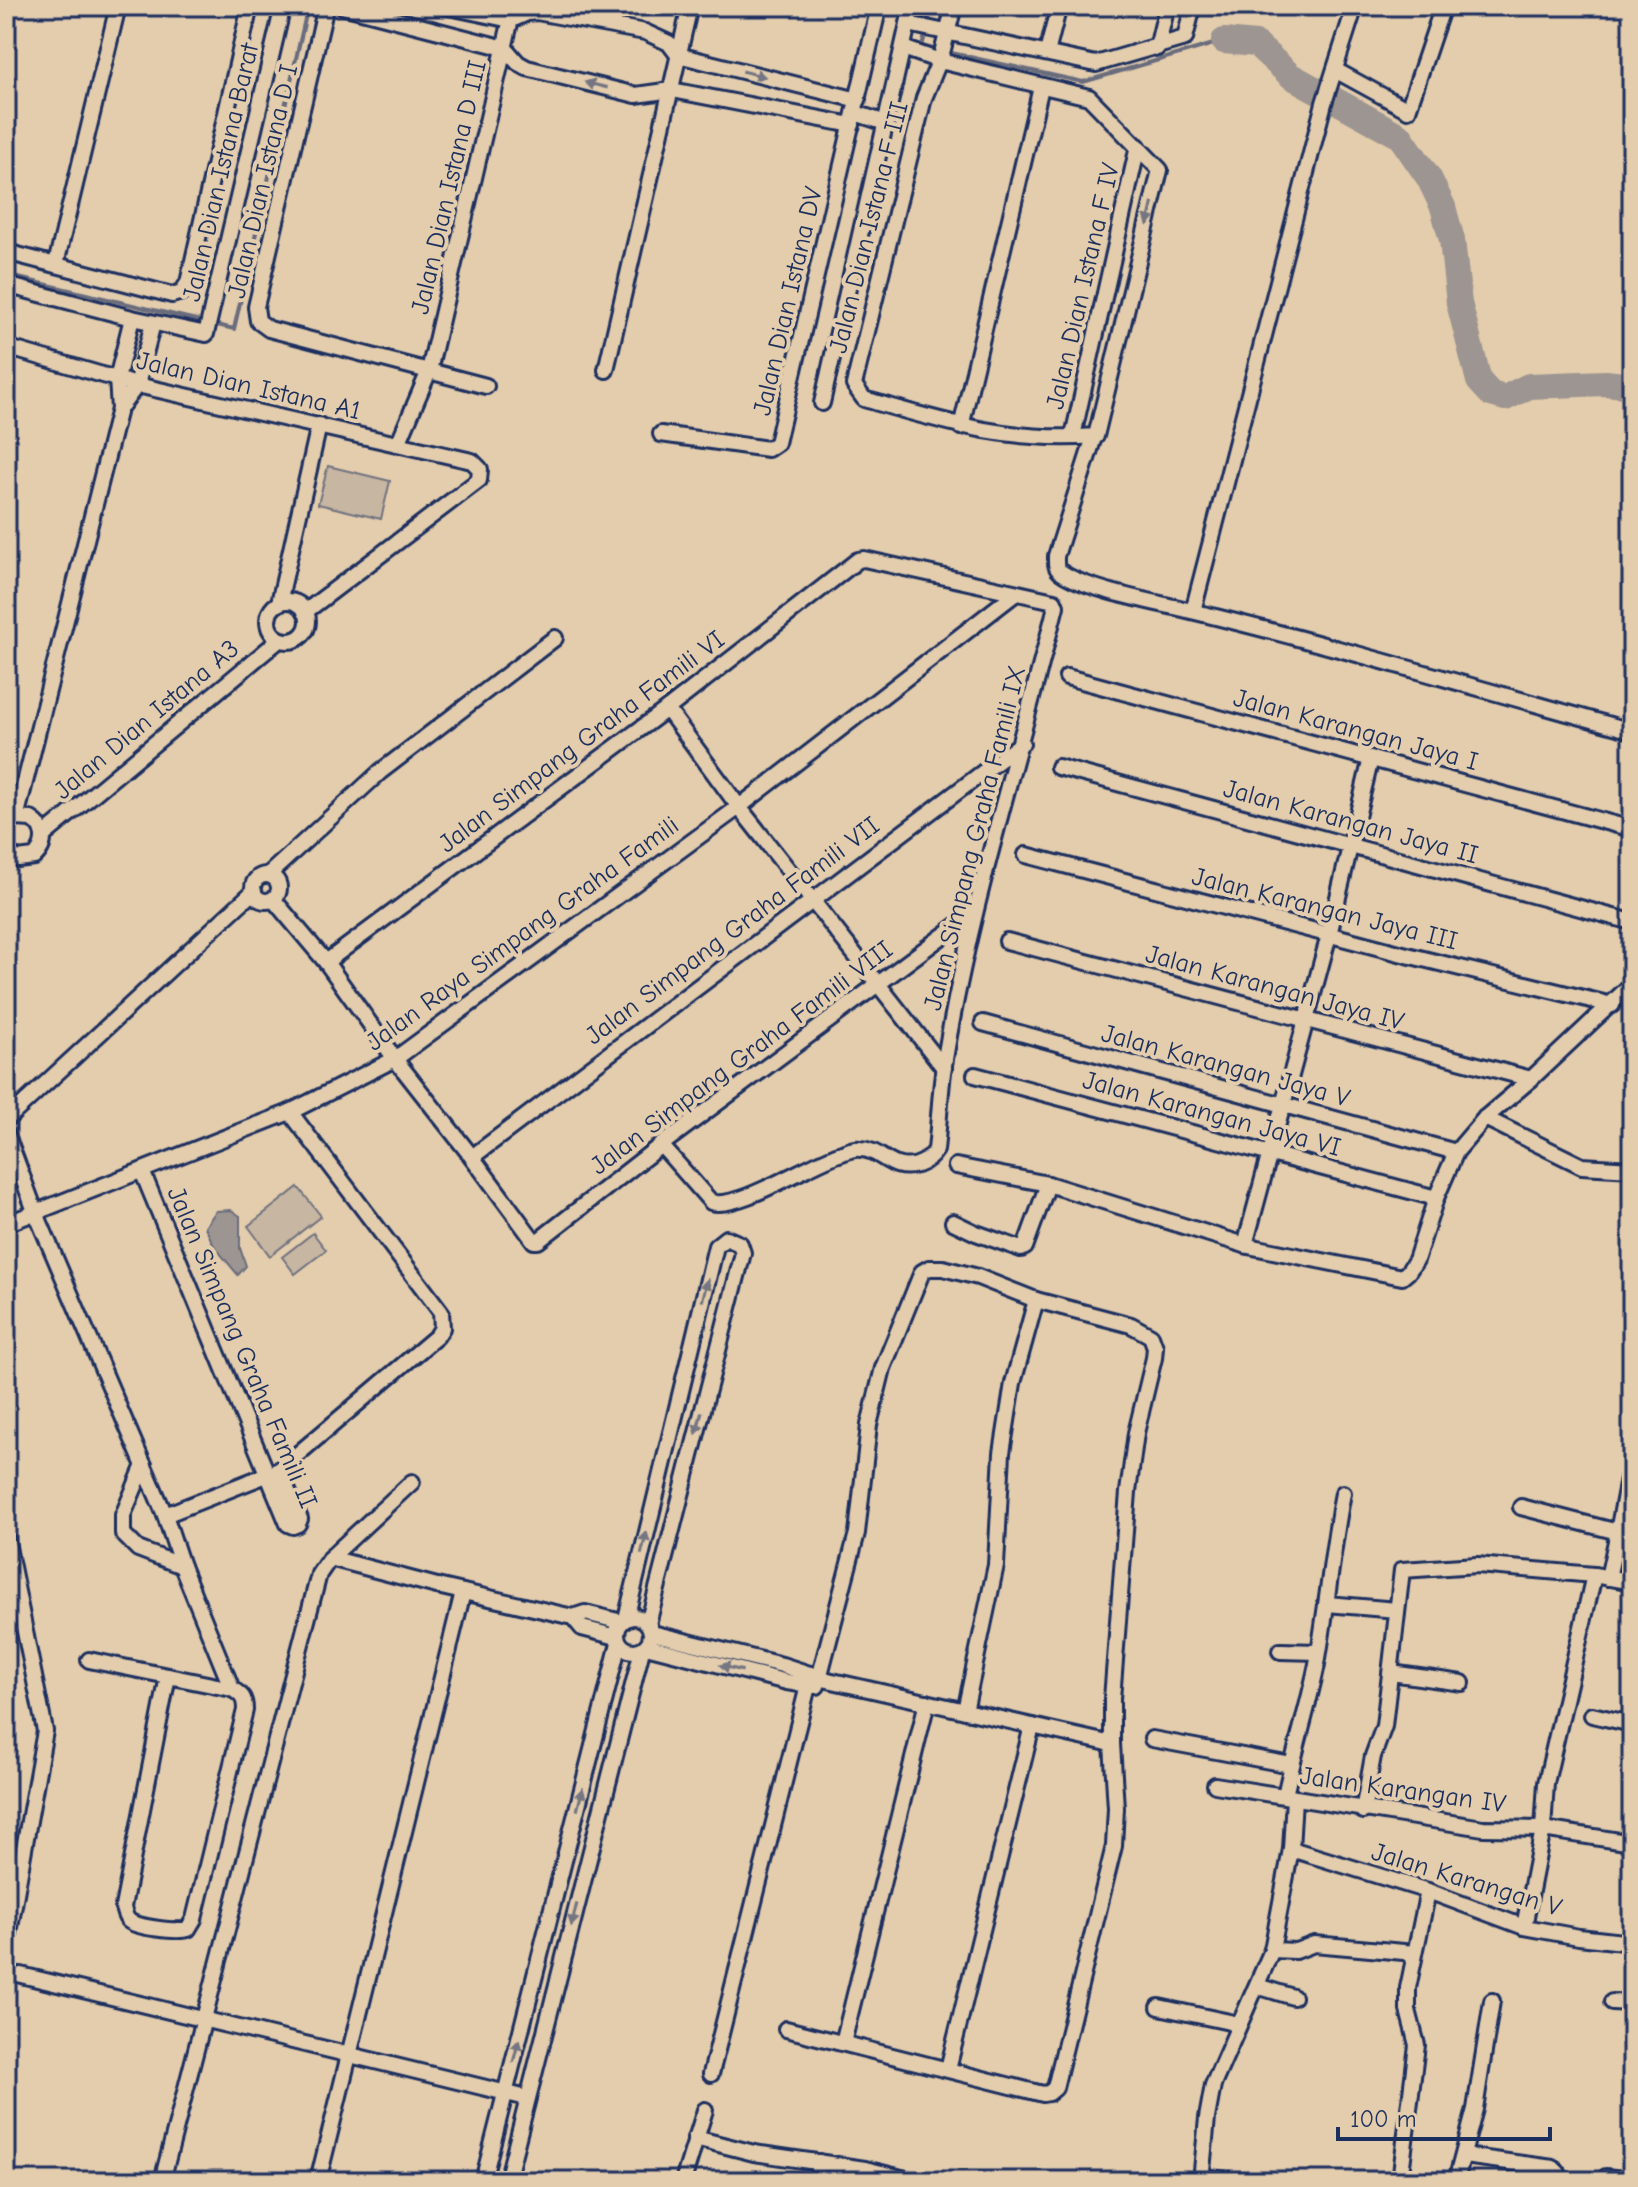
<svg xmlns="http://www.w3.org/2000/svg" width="1638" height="2187" font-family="'Comic Neue',sans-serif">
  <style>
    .green { fill: #c7b6a1; stroke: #717280; stroke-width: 2 }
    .water { fill: #9d9591; stroke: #696c7d; stroke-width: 2 }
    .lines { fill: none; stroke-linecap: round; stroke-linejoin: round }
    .stream { stroke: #696c7d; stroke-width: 4 }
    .river { stroke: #9d9591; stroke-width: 26 }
    .minor-casing { stroke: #1b2f5e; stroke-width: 20 }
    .minor { stroke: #e4cdad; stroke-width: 14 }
    .oneway { fill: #757682 }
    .labels { text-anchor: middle; stroke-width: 8; stroke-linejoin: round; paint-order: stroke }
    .street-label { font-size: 26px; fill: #1b2f5e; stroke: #e4cdad }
  </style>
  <rect width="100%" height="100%" fill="#e4cdad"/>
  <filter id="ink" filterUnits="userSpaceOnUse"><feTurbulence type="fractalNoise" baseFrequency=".0125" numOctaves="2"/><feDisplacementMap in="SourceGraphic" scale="16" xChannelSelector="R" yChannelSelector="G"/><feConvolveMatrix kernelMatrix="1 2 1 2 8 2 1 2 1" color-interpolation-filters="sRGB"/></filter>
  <g filter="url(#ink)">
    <g class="green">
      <path d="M328,466l62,15 -9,38 -63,-15z"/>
      <path d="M298,1187l23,29 -51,40 -22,-30z"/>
      <path d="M313,1233l13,17 -31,24 -13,-17z"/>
    </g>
    <path class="water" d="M231,1210l9,6v32l6,18 -8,9 -24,-29 -9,-19 11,-16z"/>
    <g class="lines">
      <g class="stream">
        <path d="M928,23l4,-17"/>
        <path d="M926,32l-4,14 16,4"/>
        <path d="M947,52l136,30 141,-41"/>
        <path d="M6,275l228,54 74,-323"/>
      </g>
      <path class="river" d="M1224,41l32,3 35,32 109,60 29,42 14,29 9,33 7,63 20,78 12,13 14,4 24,-12 77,-3 26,3"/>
      <g class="minor-casing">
        <g id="minor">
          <path d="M326,6l-70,301 2,14 11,8 217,57"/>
          <path d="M342,6l163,42"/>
          <path d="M444,6l67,14"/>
          <path d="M511,20l16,-7 10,-1 108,20 24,11 9,12"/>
          <path d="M908,24l188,40 89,-26 8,-32"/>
          <path d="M505,48l13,15 9,5 109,27 36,-5 180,35"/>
          <path d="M903,48l37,13 149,36 71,73 -64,266c-85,7 -152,-14 -232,-37l-10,-14 70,-287c6,-14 11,-27 17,-41l13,-51"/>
          <path d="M1157,48l10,-42"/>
          <path d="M1047,53l12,-47"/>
          <path d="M678,55l180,45"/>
          <path d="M1335,70l73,40 35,-104"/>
          <path d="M855,113l31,10"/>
          <path d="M6,252l166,43 10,-3 6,-9 62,-277"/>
          <path d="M56,264l62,-258"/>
          <path d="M6,285l126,33 74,16 77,-328"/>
          <path d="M132,318l-15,61 2,30 18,-24 16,-62"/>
          <path d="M6,347l131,38 335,76 8,8 -1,11 -174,132"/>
          <path d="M606,370l84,-364"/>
          <path d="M822,403l90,-397"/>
          <path d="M961,427l80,-340"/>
          <path d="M661,434l107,15 9,-6 102,-437"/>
          <path d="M1073,436l65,-290"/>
          <path d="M1094,437l-38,119c0,7 -1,12 5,16 23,17 93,30 122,37 151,36 299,81 449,122"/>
          <path d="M398,444l31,-73 85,-365"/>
          <circle cx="288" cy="621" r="20"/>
          <path d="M279,603l40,-178"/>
          <path d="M1193,611l131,-508 31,-97"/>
          <path d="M1067,677l565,152"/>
          <path d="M667,709l72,98 205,261"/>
          <path d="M1058,767l574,155"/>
          <path d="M16,818l103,-409"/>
          <path d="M6,825l10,-7 15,1c15,9 16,26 3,38l-16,2 -12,-8"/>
          <path d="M43,836l236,-196"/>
          <path d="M1026,855l381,100 205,50"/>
          <path d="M268,875l112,-103 175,-134"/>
          <circle cx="266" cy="888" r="13"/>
          <path d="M273,899l53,63 69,97 77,98 62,84h4l123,-96 314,-233"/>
          <path d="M1007,941l524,138"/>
          <path d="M326,962l341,-253 191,-149 6,-1 190,42 2,5c-38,152 -87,304 -112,459 -4,28 -5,57 -8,85 -5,8 -10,12 -19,15 -27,8 -35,-16 -57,-16 -6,-1 -12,2 -18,4 -31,9 -104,58 -131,49l-50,-57"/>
          <path d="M983,1023l473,129"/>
          <path d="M975,1075l461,123"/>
          <path d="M1485,1118l97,48 50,3"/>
          <path d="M6,1120l248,-229"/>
          <path d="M6,1133l29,78 130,304 17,51 50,123c10,6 13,9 13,21l-51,209 -6,10c-10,3 -52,-1 -60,-9 -3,-4 -4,-8 -5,-13l45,-231 -79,-16"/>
          <path d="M472,1157l550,-414"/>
          <path d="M956,1166l92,18 200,62 154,31 6,-5 8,-12 20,-62 20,-46 29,-34 46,-39 101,-95"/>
          <path d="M142,1171l146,353 5,2 5,-2 2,-5 -21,-49"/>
          <path d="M953,1222l23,11 45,16 4,-2 23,-63"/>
          <path d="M6,1224l284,-112 105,-53 344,-252 277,-214"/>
          <path d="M1245,1245l84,-310 42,-177"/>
          <path d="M144,1465l-21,50v19l15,15 44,17"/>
          <path d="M1521,1507l97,25 14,-75"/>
          <path d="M165,1515l114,-45 158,-134 5,-8 -1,-16 -151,-200"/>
          <path d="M6,1537l39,194 -39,219"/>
          <path d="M330,1558l107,28 136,31"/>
          <path d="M1608,1578l10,-46 14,4"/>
          <path d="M1327,1604l70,6"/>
          <circle cx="634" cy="1634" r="17"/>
          <path d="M626,1619l90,-373 10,-8 14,6 3,9 -95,371"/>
          <path d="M652,1633l130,32 46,15 284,64"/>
          <path d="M617,1637l-35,-9 -9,-11 12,-4 37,9"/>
          <path d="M646,1646l141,36 26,4"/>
          <path d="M1280,1651l38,1"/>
          <path d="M1391,1673l71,10"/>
          <path d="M168,1676l64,13"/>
          <path d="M965,1711l31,-146 6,-112 11,-70 23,-83"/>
          <path d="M1592,1715l40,9"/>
          <path d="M1152,1739l139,26"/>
          <path d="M1215,1785l268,43 60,1 89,14"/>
          <path d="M1285,1796c9,-44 23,-88 32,-132 10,-57 15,-114 26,-171"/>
          <path d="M1363,1811l10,-55 11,-30 18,-156 75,-5 117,10 38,7"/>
          <path d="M1291,1849l137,42 96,36 55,10 53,6"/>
          <path d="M1524,1927l19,-98 3,-46 48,-208"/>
          <path d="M1272,1950l24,1 18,-7 101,9"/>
          <path d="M21,1975l506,123"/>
          <path d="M1257,1986l36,11"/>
          <path d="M1612,2002l20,1"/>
          <path d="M1159,2007l80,17"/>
          <path d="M786,2029l257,65 6,-1 6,-5 59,-242 2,-38 -4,-64v-45l16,-207 8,-59 18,-75 1,-11 -4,-11 -20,-11 -95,-25 -58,-23 -35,-9h-14l-7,4 -39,96 -14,57 -12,108 -40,153"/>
          <path d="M843,2043l84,-341"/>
          <path d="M948,2069l84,-343"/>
          <path d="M711,2074l100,-400"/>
          <path d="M695,2138l59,15 111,16 49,12"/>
          <path d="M1464,2156l89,12 5,5 -1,8"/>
          <path d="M1202,2177l34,4"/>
          <path d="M1606,2177l26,3"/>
          <path d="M162,2181l157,-607 11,-16 82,-76"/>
          <path d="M318,2181l145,-589"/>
          <path d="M483,2181l136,-538"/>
          <path d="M507,2181l135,-531"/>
          <path d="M683,2181l22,-71"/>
          <path d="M817,2181l2,-19"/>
          <path d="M1201,2181l6,-63 6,-33 59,-135 19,-101 3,-51"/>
          <path d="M1400,2181l17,-136 -9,-35v-22l20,-97"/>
          <path d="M1456,2181l19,-72 17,-108"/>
        </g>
      </g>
      <use href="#minor" class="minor"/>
    </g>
    <defs><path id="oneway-solid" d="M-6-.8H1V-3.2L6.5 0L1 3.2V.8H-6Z" transform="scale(2)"/></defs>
    <g class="oneway">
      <use href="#oneway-solid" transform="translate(754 74) rotate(14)"/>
      <use href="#oneway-solid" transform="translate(596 85) rotate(-166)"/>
      <use href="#oneway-solid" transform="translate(1150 214) rotate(103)"/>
      <use href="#oneway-solid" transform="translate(705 1290) rotate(-76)"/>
      <use href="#oneway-solid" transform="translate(699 1423) rotate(104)"/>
      <use href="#oneway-solid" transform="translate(644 1543) rotate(-76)"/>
      <use href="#oneway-solid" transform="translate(731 1668) rotate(-166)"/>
      <use href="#oneway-solid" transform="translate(580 1799) rotate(-76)"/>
      <use href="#oneway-solid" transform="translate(574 1915) rotate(104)"/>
      <use href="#oneway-solid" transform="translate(516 2051) rotate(-76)"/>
    </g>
  </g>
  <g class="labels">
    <g class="street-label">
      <text transform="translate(220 172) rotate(-77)" y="9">Jalan Dian Istana Barat</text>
      <text transform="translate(262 181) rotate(-77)" y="9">Jalan Dian Istana D I</text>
      <text transform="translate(448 187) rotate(-77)" y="9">Jalan Dian Istana D III</text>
      <text transform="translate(868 227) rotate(-76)" y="9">Jalan Dian Istana F III</text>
      <text transform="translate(1082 286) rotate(-77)" y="9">Jalan Dian Istana F IV</text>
      <text transform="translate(787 301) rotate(-77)" y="9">Jalan Dian Istana DV</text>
      <text transform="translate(249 385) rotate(13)" y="9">Jalan Dian Istana A1</text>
      <text transform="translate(146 719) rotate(-40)" y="9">Jalan Dian Istana A3</text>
      <text transform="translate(1356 729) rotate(15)" y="9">Jalan Karangan Jaya I</text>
      <text transform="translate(581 741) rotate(-37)" y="9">Jalan Simpang Graha Famili VI</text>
      <text transform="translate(1351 821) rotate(15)" y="9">Jalan Karangan Jaya II</text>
      <text transform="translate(974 838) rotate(-76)" y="9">Jalan Simpang Graha Famili IX</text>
      <text transform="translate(1325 908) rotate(14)" y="9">Jalan Karangan Jaya III</text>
      <text transform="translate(732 930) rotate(-37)" y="9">Jalan Simpang Graha Famili VII</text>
      <text transform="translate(522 933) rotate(-36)" y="9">Jalan Raya Simpang Graha Famili</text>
      <text transform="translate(1275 987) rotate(15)" y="9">Jalan Karangan Jaya IV</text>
      <text transform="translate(741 1057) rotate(-37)" y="9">Jalan Simpang Graha Famili VIII</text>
      <text transform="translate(1226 1065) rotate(15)" y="9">Jalan Karangan Jaya V</text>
      <text transform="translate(1212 1113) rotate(15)" y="9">Jalan Karangan Jaya VI</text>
      <text transform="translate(243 1347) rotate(67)" y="9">Jalan Simpang Graha Famili II</text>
      <text transform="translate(1403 1789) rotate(8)" y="9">Jalan Karangan IV</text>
      <text transform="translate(1467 1879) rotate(17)" y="9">Jalan Karangan V</text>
    </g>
  </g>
  <rect width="1638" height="2187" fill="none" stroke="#e4cdad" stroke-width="32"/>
  <rect x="16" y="16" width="1606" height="2155" fill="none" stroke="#1b2f5e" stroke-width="3" filter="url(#ink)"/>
  <path d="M1338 2127v12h212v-12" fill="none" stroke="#1b2f5e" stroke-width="4"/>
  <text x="1350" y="2127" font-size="24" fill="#1b2f5e" stroke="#e4cdad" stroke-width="6" paint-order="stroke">100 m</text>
</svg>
